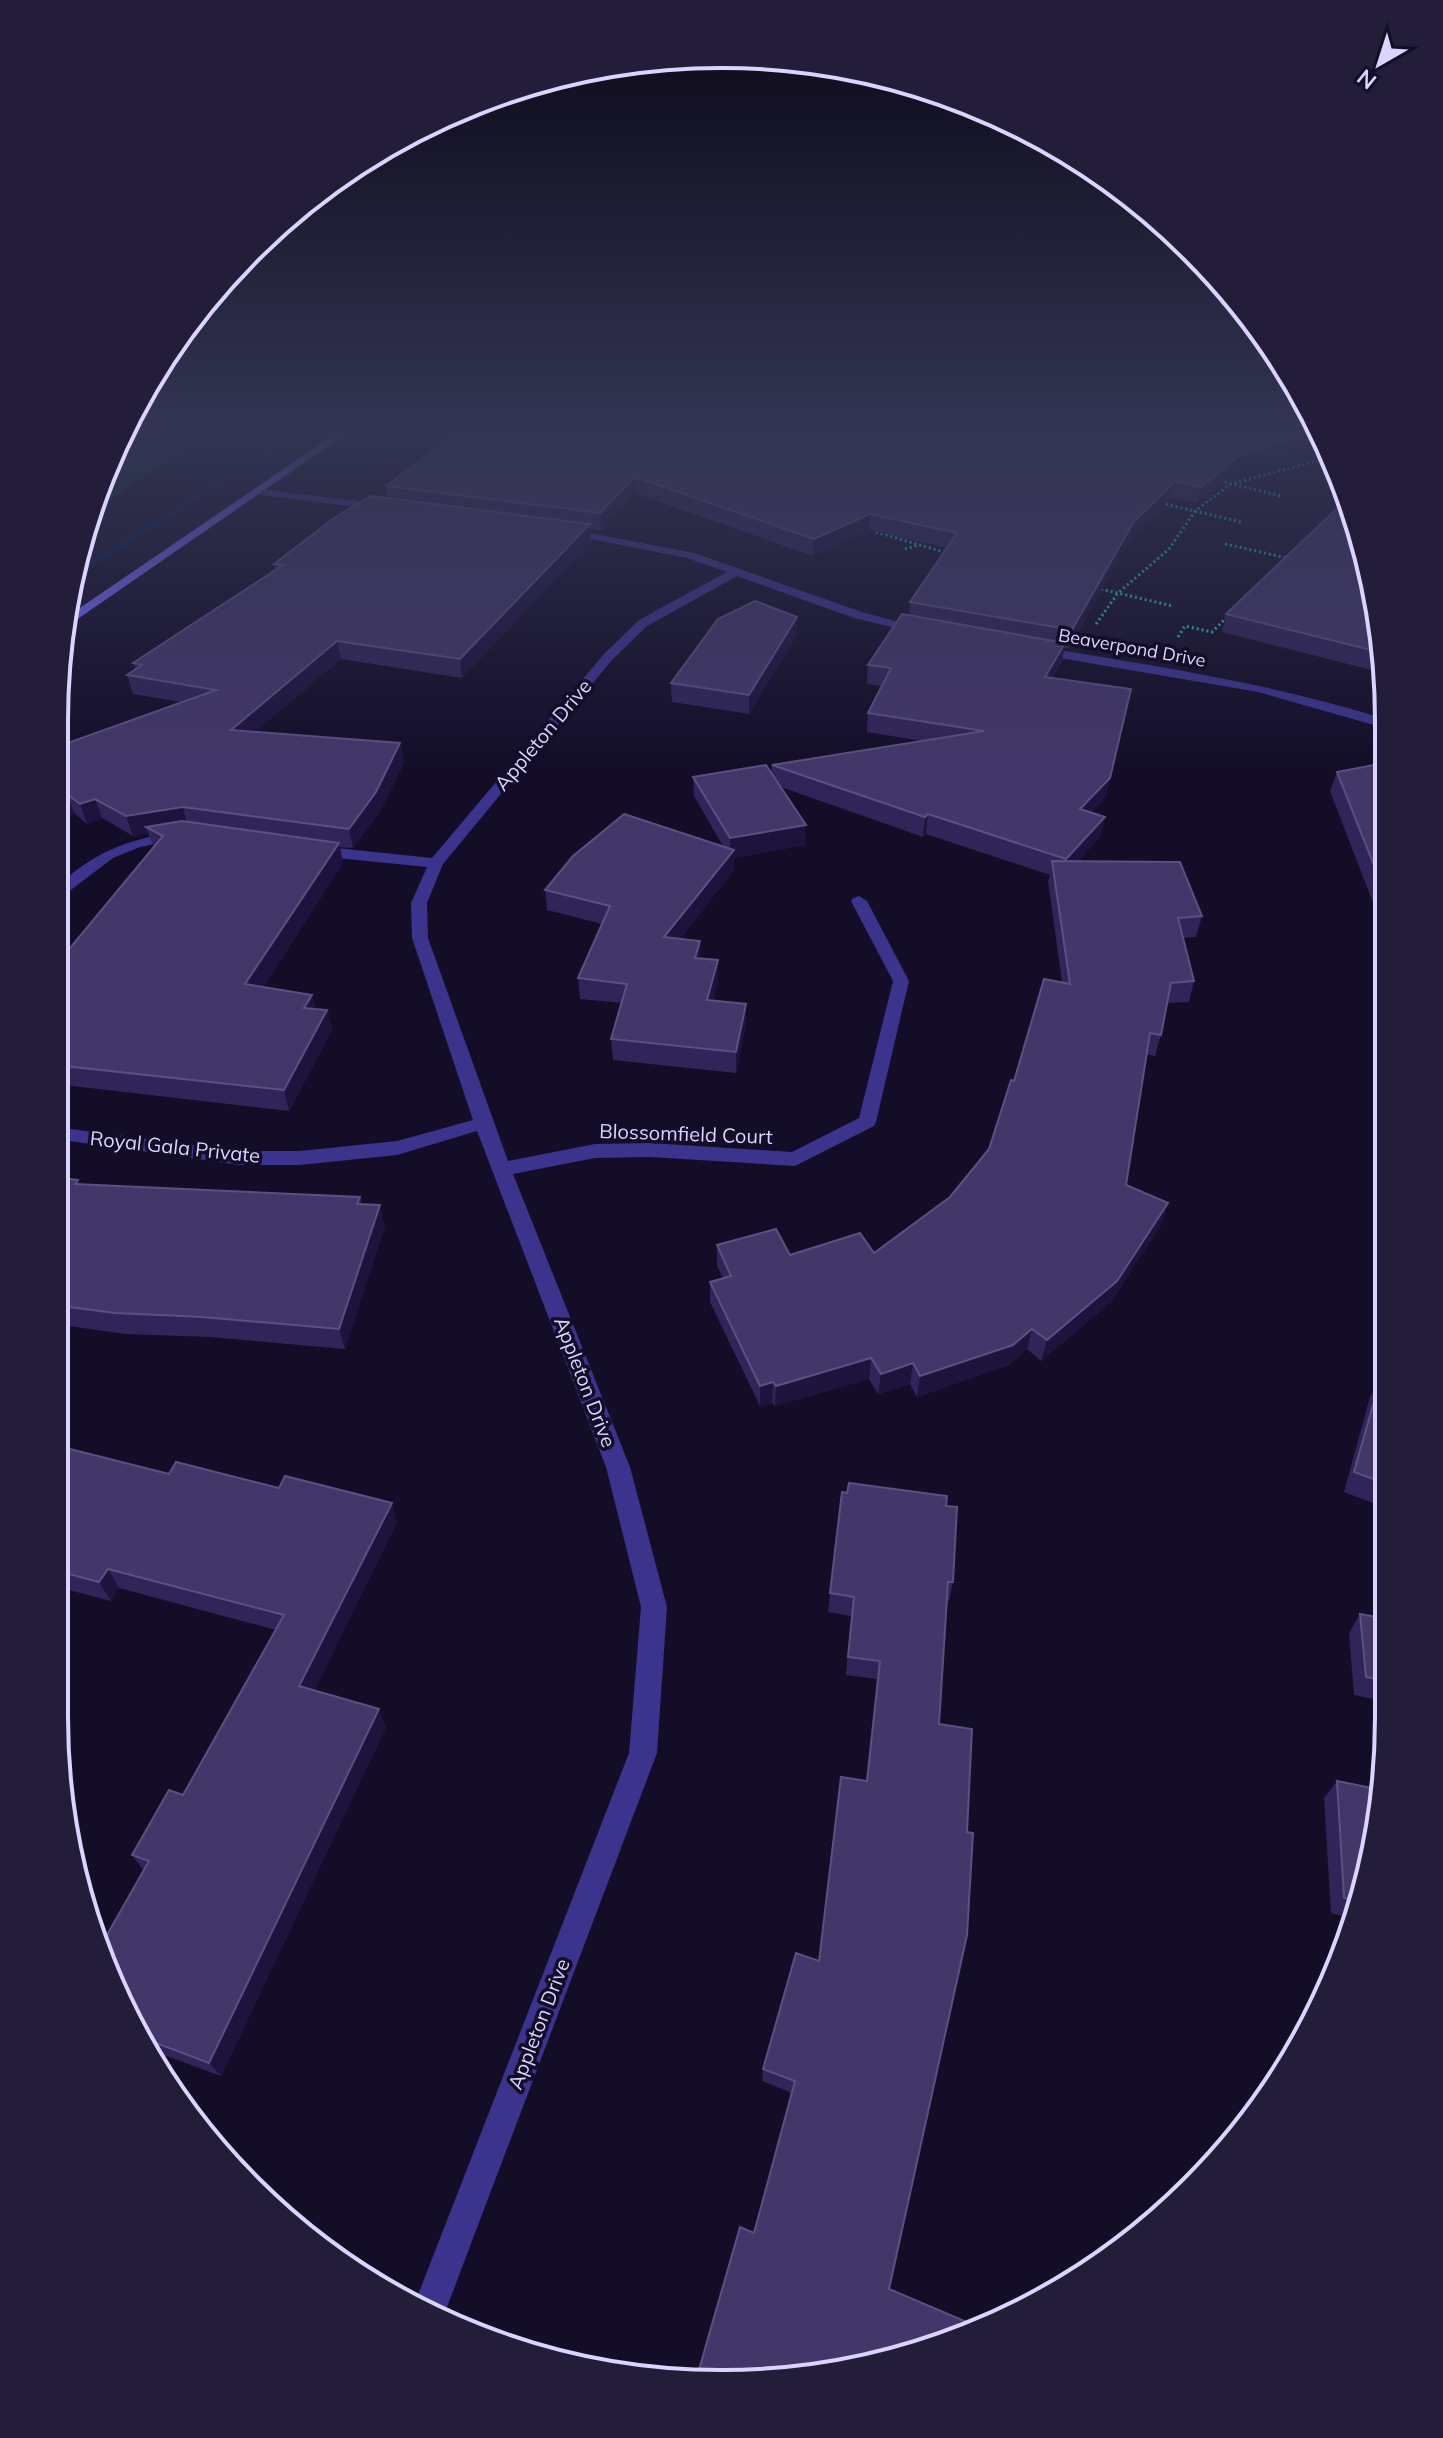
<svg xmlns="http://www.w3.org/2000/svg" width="1443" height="2438" font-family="Mulish,sans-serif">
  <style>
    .green { fill: #0f3233 }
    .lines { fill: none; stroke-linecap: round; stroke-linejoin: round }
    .stream { fill: #041a4a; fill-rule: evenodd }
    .path { stroke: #21c6c5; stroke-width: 3; stroke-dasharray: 2 3; stroke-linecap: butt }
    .street { fill: #3b338c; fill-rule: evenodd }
    .secondary { fill: #776bff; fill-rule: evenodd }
    .wall { fill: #312458 }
    .shaded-wall { fill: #1d133d }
    .building { fill: #43376a; stroke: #5b5081; stroke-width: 2 }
    .labels { text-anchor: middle; stroke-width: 7; stroke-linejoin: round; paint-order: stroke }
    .far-street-label { font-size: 18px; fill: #dbd4ff; stroke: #130d28 }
    .street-label { font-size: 20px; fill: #dbd4ff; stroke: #130d28 }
    .rim { fill: none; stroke: #dbd4ff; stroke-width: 4 }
  </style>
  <rect width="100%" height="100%" fill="#130d28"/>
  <path class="green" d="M128,429h85l-125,86 2,-9z"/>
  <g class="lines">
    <g class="stream">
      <path d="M292,429h9l-9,7 -4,-3z"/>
      <path d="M276,441l3,5 -204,133 2,-8z"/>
    </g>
    <g class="path">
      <path d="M1332,462l7,21"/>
      <path d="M1220,481l61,15"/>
      <path d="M1161,503l80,19"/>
      <path d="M876,532l74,22"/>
      <path d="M1225,544l66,15"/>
      <path d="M905,549l15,-4"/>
      <path d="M1096,588l77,18"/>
      <path d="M1096,624l22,-31 51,-44 26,-38 36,-27 85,-23 15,2"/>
      <path d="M1178,637l7,-11 27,6 18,-18"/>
    </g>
    <g class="street">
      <path d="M258,489l123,15 5,3 -5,3 -127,-16v-4z"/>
      <path d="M564,528l130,25 168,59 65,18 -6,4 -67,-16 -117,-42 -90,50 -35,34 -169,204 -16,39 1,35 80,223 87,-17 55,-1 142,9 67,-34 34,-137 -42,-80 2,-3 6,-2 8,5 42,80 -33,141 -2,4 -79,40 -145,-9 -55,1 -82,16 117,293 37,140 -10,146 -213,562 -28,-15 213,-547 12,-146 -35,-140 -129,-336 -80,24 -97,10h-60l-185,-26v-12l185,24h60l97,-10 76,-21 -61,-182 -1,-35 16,-36 -110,-11 -8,-5 8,-5 115,12 172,-204 35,-34 88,-48 -40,-14 -127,-25v-4z"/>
      <path d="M1035,646c119,20 238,37 353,74v9l-130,-37 -227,-39 -2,-3z"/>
      <path d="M174,832l7,4 -2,3 -39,8 -27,11 -58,44v-14c39,-35 67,-47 119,-56z"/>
    </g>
    <path class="secondary" d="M342,429h11l-287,198 2,-11z"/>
  </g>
  <g class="wall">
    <path d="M462,429l777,40 -42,34 -26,-6 -41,43 -61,108h-5l-2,13 -10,17 54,119 -15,16 14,4 -5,20 -22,24 124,55 -6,21 -13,1 11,43 -5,21 -22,1 -6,32 -6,21 -9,-2 -20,131 42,18 -6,20 -51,79 -70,59 -14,-12 -18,16 -92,32 -7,-13 -32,10 -9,-15 -94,27 -3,-3 -12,3 -50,-104v-20l13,-4 -6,-12v-21l73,10 84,-2 76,-56 39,-48 25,-68 48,-99 -14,-101 2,-6 -124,-41 -3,3 -142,-50 24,58 -71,13v12l-54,69 21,19 17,23 -5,19 33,4v20l-10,49 -123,-13 -2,-21 11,-36 -42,-4 -2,-21 24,-54 -55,-14 -2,-20 178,-44 -29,-50 -1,-19 78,-3 1,-9 150,-24 -55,-9 1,-19 14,-27 -15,-2 1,-19 41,-49 1,-14 37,-54 -78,-18 -56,26 -178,-63 -34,37 -11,-1 1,12 -129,137 -121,-19 -86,73 145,11 4,20 -24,48 -27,37 -13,-1 3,16 -80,124 49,8 3,14 12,1 5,20 -43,81 -234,-27v-118l99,-119 -6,-14 -15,3 -31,-18 -15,6 -13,-11 -19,17 8,-81 -1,-4 120,-43 -49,-8 -6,-19 8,-6 -2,-6 142,-93 -1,-6 114,-66 -2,-12z"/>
    <path d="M1354,507l33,167 -165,-42 4,-18z"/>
    <path d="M797,617v18l-48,79 -77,-12 -1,-19z"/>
    <path d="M1337,772h51v194l-10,-24 5,-13 -53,-138z"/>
    <path d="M55,1177l23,3 2,4 280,13 2,7 23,22 -40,123 -135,-12 -85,-3 -70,-10z"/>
    <path d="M1388,1368v334l-34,-7 -5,-62 11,-19 24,4 -11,-115 -29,-11 26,-95 11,-20h2z"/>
    <path d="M54,1445l115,29 228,48 -83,168 72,37 -165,349 -68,-25 -54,-102 44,-79 -11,-15 51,-60 93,-165 -157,-42 -8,13 -57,-15z"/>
    <path d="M842,1492l104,14 7,76 -4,19h-3l-192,632 38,-140 -30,-12 1,-12 56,-108 47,-180 11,-102 -31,-4 5,-59 -23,-4z"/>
    <path d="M1337,1781l45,9 -26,129 -25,-6 -7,-115z"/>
  </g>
  <g class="shaded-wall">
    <path d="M1319,431l6,13 -86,25 -42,34 4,-16 42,-34z"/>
    <path d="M635,477v16l-34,37 -1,-17z"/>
    <path d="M1175,481l-4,16 -41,43 -61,108 3,-18 61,-107z"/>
    <path d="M870,514l-1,16 -56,26 1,-17z"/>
    <path d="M590,524l1,17 -129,137 -2,-19z"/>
    <path d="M797,617v18l-48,79v-19z"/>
    <path d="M337,641l4,18 -106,90 -4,-19z"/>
    <path d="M1065,643l-3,18 -20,35 3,-19z"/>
    <path d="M1131,689l-25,108 -30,32 4,-20z"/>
    <path d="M400,743l4,20 -24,48 -27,37 -4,-19z"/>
    <path d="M67,794l7,19 -19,17v-26z"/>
    <path d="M95,799l7,19 -15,6 -7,-20z"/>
    <path d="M183,807l5,20h-42l2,6 -15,3 -7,-20z"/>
    <path d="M928,814l-2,20 -3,3 2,-20z"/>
    <path d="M1105,817l-5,20 -38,42 4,-20z"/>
    <path d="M806,825l-1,20 -71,13v12l-69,88 -1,-21 66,-83v-16z"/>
    <path d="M339,843l4,20 -92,142 -6,-21z"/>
    <path d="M700,941l1,20 -6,-3z"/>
    <path d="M718,960v21l-11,39v-20z"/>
    <path d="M312,995l5,21 -13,-8z"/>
    <path d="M746,1004v20l-10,49v-21z"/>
    <path d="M327,1010l5,20 -43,81 -5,-21z"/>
    <path d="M1168,1203l-6,20 -51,79 -70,59 6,-21z"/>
    <path d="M380,1205l5,21 -40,123 -6,-20z"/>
    <path d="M1032,1329l-5,20 -18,16 -92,32 3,-21z"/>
    <path d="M871,1358l-2,21 -94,27 1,-20z"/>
    <path d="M913,1363l-3,21 -32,10 3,-20z"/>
    <path d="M773,1382l-1,21 -12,3v-20z"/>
    <path d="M392,1503l5,19 -89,182 -9,-18z"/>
    <path d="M108,1569l11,19 -8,13 -12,-19z"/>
    <path d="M379,1709l7,18 -165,349 -12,-13z"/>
  </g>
  <g class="building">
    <path d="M462,429h856l1,2 -76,22 -42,34 -26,-6 -42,42 -61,107 -162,-28 47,-69 -87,-19 -56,25 -179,-62 -35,36 -214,-27z"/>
    <path d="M371,496l219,28 -130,135 -123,-18 -106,89 169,13 -24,49 -27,37 -166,-22 -57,9 -31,-17 -15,5 -13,-10 -12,10v-52l11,-4 -4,-3 154,-55 -89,-15 15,-10 -9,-2 150,-98 -9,-1 60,-46z"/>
    <path d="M1349,497l5,10 29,146 -157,-39z"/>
    <path d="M755,601l42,16 -48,78 -78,-12 47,-64z"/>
    <path d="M902,614l163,29 -20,34 86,12 -21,89 -30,31 25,8 -39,42 -138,-45 -3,3 -153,-52 212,-34 -116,-18 23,-45 -23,-3z"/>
    <path d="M1379,764l9,8v129l-51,-129z"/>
    <path d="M766,765l40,60 -76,13 -37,-61z"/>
    <path d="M624,814l110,36 -70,87 36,4 -5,17 23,2 -11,40 39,4 -10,48 -125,-13 16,-55 -49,-6 32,-72 -65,-16 28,-34z"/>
    <path d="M182,821l157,22 -94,141 67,11 -8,13 23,2 -43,80 -229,-25v-99l108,-130 -17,-9z"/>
    <path d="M1052,861l128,1 22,54 -24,2 16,63 -23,2 -10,52 -11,-2 -24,152 42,18 -51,78 -70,59 -15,-11 -19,16 -93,31 -7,-13 -32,11 -10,-16 -95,28 -3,-4 -13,4 -50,-104 21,-6 -14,-31 59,-16 14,26 70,-22 14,20 76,-56 39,-48 22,-69 3,1 30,-102 26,5z"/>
    <path d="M55,1177l23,3 -3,4 285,13 -3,7 23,1 -41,124 -137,-12 -87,-4 -60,-8z"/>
    <path d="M1388,1372v142l-4,-31 -30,-11 27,-95 5,1z"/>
    <path d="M54,1445l115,29 7,-12 103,26 6,-12 107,27 -93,183 80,23 -170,354 -61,-23 -49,-91 50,-88 -17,-6 37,-65 14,5 101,-180 -176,-46 -9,13 -45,-12z"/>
    <path d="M849,1483l98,13 -1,10 11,1 -4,75h-5l-9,142 33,5 -5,103 6,1 -6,102 -78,354 85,36 -1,4 -37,20 -215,35 -25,-4 44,-153 14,6 41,-152 -32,-12 33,-116 23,8 22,-184 26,4 13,-120 -32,-4 6,-60 -24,-4 12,-101 5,1z"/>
    <path d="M1360,1614l28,5v62l-22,-4z"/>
    <path d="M1337,1781l45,9 -22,111 -16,-3z"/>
  </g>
  <linearGradient id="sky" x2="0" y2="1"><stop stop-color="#0a0716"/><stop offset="0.56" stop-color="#333553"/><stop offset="1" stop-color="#333553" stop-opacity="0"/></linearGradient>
  <rect width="1443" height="770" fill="url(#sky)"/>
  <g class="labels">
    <g class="far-street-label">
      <text transform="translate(1132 648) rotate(10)" y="6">Beaverpond Drive</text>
    </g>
    <g class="street-label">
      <text transform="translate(543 735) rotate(-50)" y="7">Appleton Drive</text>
      <text transform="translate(686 1134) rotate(2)" y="7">Blossomfield Court</text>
      <text transform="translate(175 1147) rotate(6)" y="7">Royal Gala Private</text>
      <text transform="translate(585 1382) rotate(69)" y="7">Appleton Drive</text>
      <text transform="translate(539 2024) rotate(-69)" y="7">Appleton Drive</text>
    </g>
  </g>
  <path d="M0 0H1443V2438H0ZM721 68H722A653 653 0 0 1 1375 721V1717A653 653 0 0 1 722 2370H721A653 653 0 0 1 68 1717V721A653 653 0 0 1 721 68Z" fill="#231d39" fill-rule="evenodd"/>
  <path class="rim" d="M721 68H722A653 653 0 0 1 1375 721V1717A653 653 0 0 1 722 2370H721A653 653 0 0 1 68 1717V721A653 653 0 0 1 721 68Z"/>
  <g transform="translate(1379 64) rotate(219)" stroke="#130d28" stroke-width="6" paint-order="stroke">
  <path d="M0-6L14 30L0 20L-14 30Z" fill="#dbd4ff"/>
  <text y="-12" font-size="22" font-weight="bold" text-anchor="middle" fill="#dbd4ff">N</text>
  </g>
</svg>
